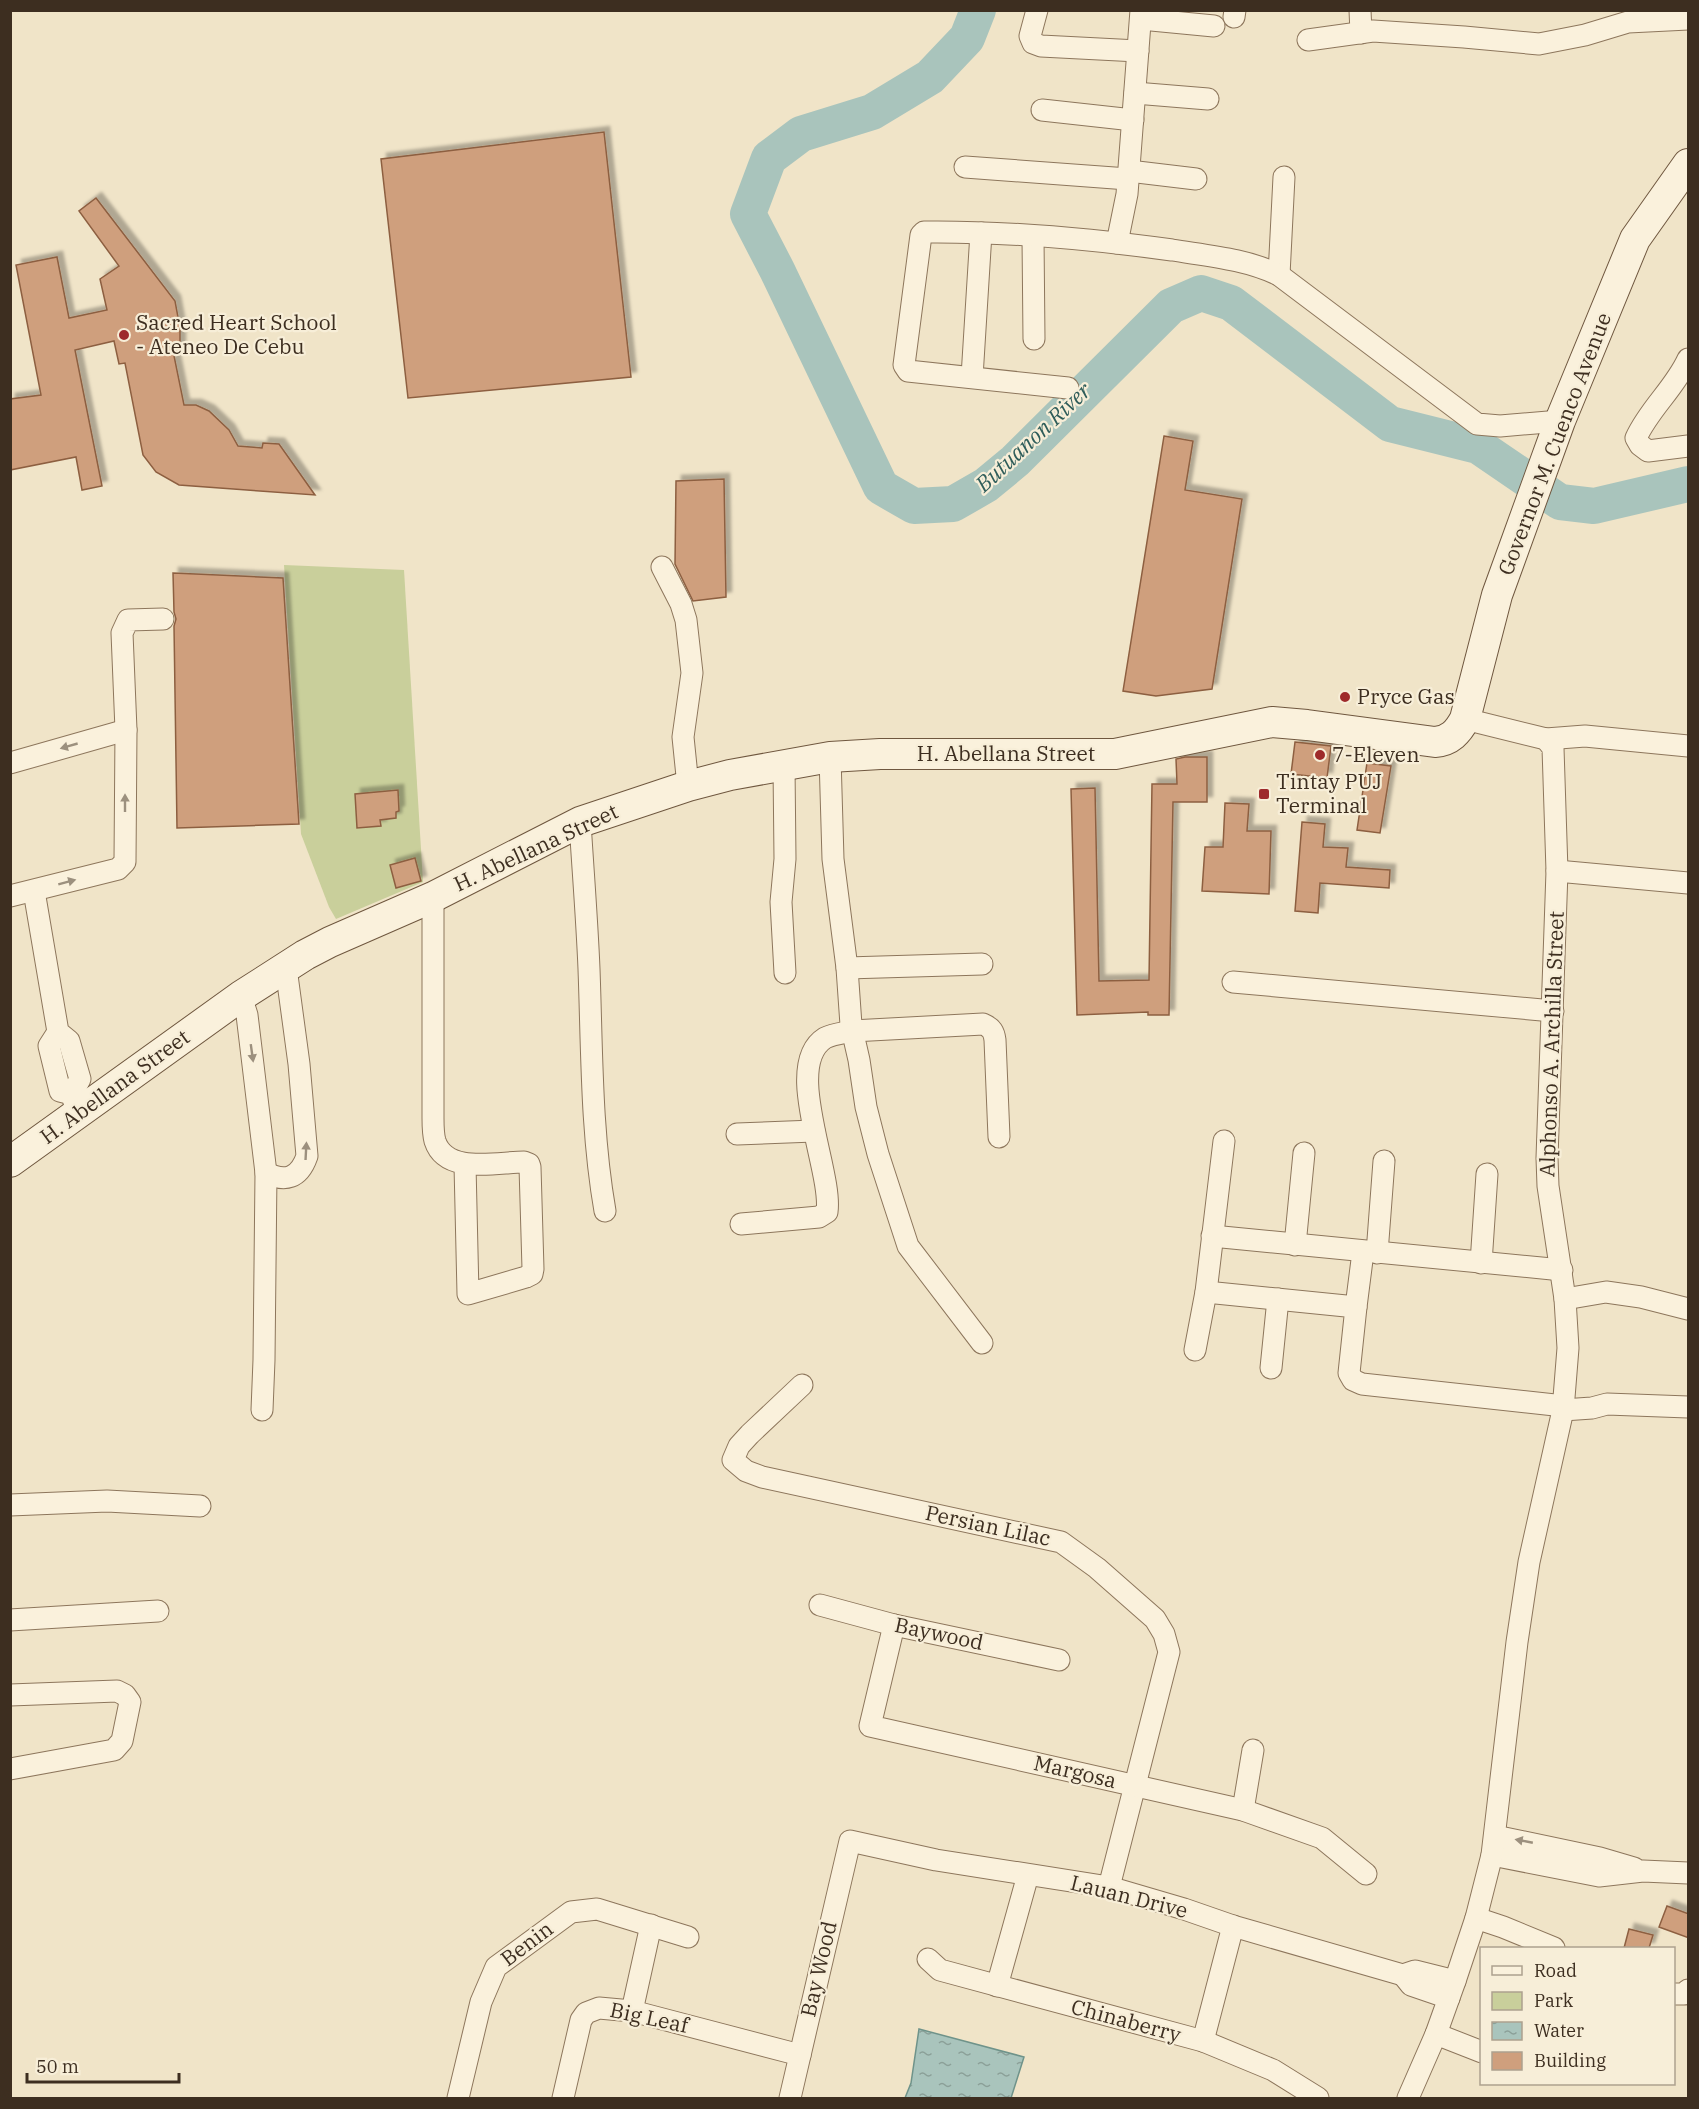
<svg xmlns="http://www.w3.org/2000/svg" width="1699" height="2109" font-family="'IBM Plex Serif',serif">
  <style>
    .green { fill: #c9cf9b }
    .water { fill: url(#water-ripples); stroke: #6f938a; stroke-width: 1.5 }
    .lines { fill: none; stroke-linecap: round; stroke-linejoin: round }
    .river { stroke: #a9c4bc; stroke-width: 36 }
    .building { fill: #cf9f7d; stroke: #8d5f41; stroke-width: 1.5; filter: url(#shadow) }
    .street-casing { stroke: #8d765c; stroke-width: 23 }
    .secondary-casing { stroke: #6f573f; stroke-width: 32 }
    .street { stroke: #faf1dc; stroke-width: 21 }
    .secondary { stroke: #faf1dc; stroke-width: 30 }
    .oneway { fill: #9c907e }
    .poi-dot { fill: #9e2a2b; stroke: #f7eed8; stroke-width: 2 }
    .labels { text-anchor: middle; stroke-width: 4.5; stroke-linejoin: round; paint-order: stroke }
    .poi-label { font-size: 21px; fill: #3d2e20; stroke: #f7eed8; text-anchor: start }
    .street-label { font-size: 21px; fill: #3d2e20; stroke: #f7eed8 }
    .water-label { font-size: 22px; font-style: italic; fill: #2f5d5a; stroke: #f7eed8 }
  </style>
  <defs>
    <pattern id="water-ripples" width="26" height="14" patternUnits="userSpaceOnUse" patternTransform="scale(1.5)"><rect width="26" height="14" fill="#a9c4bc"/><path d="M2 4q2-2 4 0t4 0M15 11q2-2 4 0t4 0" fill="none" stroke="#8ba098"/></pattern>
    <filter id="shadow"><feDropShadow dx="5.5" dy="-5.5" stdDeviation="1.5" flood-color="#0004"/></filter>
  </defs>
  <rect width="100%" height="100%" fill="#f0e4c8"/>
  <path class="green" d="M284,565l120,5 19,312 -87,37 -7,-12 -28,-73z"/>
  <path class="water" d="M919,2029l105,28 -13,41h-106l6,-15z"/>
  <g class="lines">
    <path class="river" d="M978,10l-11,28 -37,39 -58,35 -71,22 -32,24 -21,56 29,56 104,217 33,19 39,-2 33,-19 29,-24 156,-155 30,-13 30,10 159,121 88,22 82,56 34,4 94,-22"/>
  </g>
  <g class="building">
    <path d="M604,132l27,245 -223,21 -27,-239z"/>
    <path d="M96,198l79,103 5,27v22l-7,1 11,54h12l13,6 20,19 9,16 24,2 1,-5 16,1 36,51 -136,-10 -23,-13 -13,-17 -18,-92 -6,1 -5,-23 -39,9 27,136 -20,4 -6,-33 -66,13v-71l31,-4 -25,-130 41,-8 12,61 38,-8 -7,-31 19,-13 -40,-55z"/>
    <path d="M1164,436l29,5 -8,49 57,9 -30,190 -56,7 -33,-5z"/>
    <path d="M724,479l2,118 -33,4 -18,-37 1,-83z"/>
    <path d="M173,573l110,5 16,246 -122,4 -3,-202 2,-7 -2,-7z"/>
    <path d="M1295,742l36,4 -4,32 -36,-4z"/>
    <path d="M1185,757h22v45h-34l-4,213h-21v-3l-71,3 -6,-226 24,-1 4,193 50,-1 3,-196h25l-1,-25z"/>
    <path d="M1367,763l24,3 -11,67 -23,-3z"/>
    <path d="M398,790l1,21 -3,1v6l-16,2 1,6 -24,2 -2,-34z"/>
    <path d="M1225,803l24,1 -2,27h24l-2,63 -67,-3 3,-44h18z"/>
    <path d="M1302,822l23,2 -2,23 25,1 -2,19 44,3 -1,18 -69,-5 -2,30 -23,-2z"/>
    <path d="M415,858l6,23 -25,7 -6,-23z"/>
    <path d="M1667,1906l22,8v24l-30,-11z"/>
    <path d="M1629,1929l24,6 -4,13h-25z"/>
  </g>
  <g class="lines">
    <g class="street-casing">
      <g id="street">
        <path d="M1037,10l-7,26 3,7 8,3 97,5"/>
        <path d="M1360,10l1,23"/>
        <path d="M1234,17l1,-7"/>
        <path d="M1141,19l73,7"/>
        <path d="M1308,40l65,-9 91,6 75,7 46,-9 43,-13 60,-3"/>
        <path d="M1135,93l73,6"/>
        <path d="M1042,110l91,10"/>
        <path d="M965,167l163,12"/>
        <path d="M1129,171l67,8"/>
        <path d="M1033,237l1,102"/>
        <path d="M1117,243l10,-49 14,-184"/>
        <path d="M1279,275l5,-98"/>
        <path d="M1688,359c-13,29 -39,50 -52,79l4,7 8,6 40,-5"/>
        <path d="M972,377l9,-144"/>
        <path d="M1068,388l-160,-17 -4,-6 17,-130 3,-3c82,-1 167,7 248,18 37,6 74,9 107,25l198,149 23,2 60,-5"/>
        <path d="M662,567l19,37 5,16 6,53 -9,64 5,49"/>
        <path d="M1465,719l81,20 39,-3 103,10"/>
        <path d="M830,757l3,102 14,109 4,57 8,35 7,47 12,47 30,92 74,97"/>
        <path d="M10,763l116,-33"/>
        <path d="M784,766l1,93 -4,43 4,71"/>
        <path d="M580,822c3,49 7,98 9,147 3,81 2,162 16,242"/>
        <path d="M1557,871l131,12"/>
        <path d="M34,891l24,141 11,9 11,38 -8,15 5,20"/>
        <path d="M10,896l108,-27 7,-7 1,-132 -4,-97 6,-13 35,-1"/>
        <path d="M433,897v221c0,7 0,16 2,23 11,34 62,21 89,21l5,2 1,3 3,102 -1,5 -6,3 -58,17 -3,-129"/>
        <path d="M847,968l135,-4"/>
        <path d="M1233,982l320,29"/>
        <path d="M241,996l6,19 19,158 -2,187 -2,50"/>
        <path d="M58,1032l-9,14 11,45 12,3"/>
        <path d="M737,1134l77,-3"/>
        <path d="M266,1173c19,9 33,6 41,-17l-8,-92 -13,-96"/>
        <path d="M741,1224l78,-7 8,-5c6,-41 -45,-147 -2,-174 8,-4 18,-5 27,-7l131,-7c9,4 11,8 12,16l4,97"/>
        <path d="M1212,1236l350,34"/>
        <path d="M1295,1245l9,-92"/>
        <path d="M1377,1253l7,-92"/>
        <path d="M1481,1263l6,-89"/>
        <path d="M1206,1292l150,15 -7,66 4,7 9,4 202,22"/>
        <path d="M1565,1299l41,-7 35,5 47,12"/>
        <path d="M1356,1307l7,-55"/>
        <path d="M1195,1350l11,-58 18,-151"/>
        <path d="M1271,1368l7,-69"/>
        <path d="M802,1385l-52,49 -11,12 -6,14 13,11 16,6 299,65 36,26 58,51 9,15 5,18 -60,235"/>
        <path d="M1563,1410l29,-2 15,-4 81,3"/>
        <path d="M10,1505l97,-4 93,5"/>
        <path d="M820,1605l74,20 165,35"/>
        <path d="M10,1620l148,-9"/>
        <path d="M894,1625l-24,101 373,84 79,28 44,36"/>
        <path d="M10,1695l107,-4 8,4 5,7 -8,39 -8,9 -104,19"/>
        <path d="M1243,1810l10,-60"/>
        <path d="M1495,1836l105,22 34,10"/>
        <path d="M1492,1855l107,21 44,-5 45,2"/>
        <path d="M1476,1918l27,9 51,21"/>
        <path d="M928,1959l12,11 263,71 70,29 45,28"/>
        <path d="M1403,1975l8,10 38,13"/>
        <path d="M997,1986l31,-111"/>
        <path d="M1674,1994h10l4,-4"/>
        <path d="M632,2011l19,-86"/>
        <path d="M1436,2034l46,18"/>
        <path d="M1203,2041l30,-115"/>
        <path d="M458,2098l23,-96 15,-35 75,-55 26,-3 91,28"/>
        <path d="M563,2098l18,-78 5,-7 13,-5 33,3 168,44"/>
        <path d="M790,2098l60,-257 86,19 173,27 75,22 49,17 170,49 12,-4 40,10"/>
        <path d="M1408,2098l28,-64 19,-53 21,-63 16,-63 25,-213 12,-80 34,-152 5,-62 -3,-49 -17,-113 -1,-28 10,-287 -4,-123 -7,-9"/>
      </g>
    </g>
    <g class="secondary-casing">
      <path id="secondary" d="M10,1162l231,-166 64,-41 25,-13 103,-45 147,-75 108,-36 42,-11 100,-18 50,-3h235l157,-32 35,3 128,17c15,-1 23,-10 30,-23l32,-124 63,-174 75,-182 53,-75"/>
    </g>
    <use href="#street" class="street"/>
    <use href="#secondary" class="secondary"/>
  </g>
  <defs><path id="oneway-solid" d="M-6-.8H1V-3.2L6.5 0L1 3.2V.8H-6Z" transform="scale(1.5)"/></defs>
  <g class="oneway">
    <use href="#oneway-solid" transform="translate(69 746) rotate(164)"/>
    <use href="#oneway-solid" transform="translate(125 803) rotate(-90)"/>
    <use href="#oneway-solid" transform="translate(67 882) rotate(-15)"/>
    <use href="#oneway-solid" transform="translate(252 1053) rotate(82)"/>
    <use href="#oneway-solid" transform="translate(306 1151) rotate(-87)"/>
    <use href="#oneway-solid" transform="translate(1524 1841) rotate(-169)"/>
  </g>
  <g class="poi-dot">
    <circle cx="124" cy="335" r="6"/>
    <circle cx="1345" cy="697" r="6"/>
    <circle cx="1320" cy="755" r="6"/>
    <rect x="1258" y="788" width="12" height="12" rx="3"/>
  </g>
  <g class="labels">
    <g class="poi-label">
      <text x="136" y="330">Sacred Heart School<tspan x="136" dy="24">- Ateneo De Cebu</tspan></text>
      <text x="1357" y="704">Pryce Gas</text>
      <text x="1332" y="762">7-Eleven</text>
      <text x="1276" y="789">Tintay PUJ<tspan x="1276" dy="24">Terminal</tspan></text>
    </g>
    <g class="street-label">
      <text transform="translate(1555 444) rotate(-69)" y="7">Governor M. Cuenco Avenue</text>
      <text x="1006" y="761">H. Abellana Street</text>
      <text transform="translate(536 848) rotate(-25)" y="7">H. Abellana Street</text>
      <text transform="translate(1552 1044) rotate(-88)" y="7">Alphonso A. Archilla Street</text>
      <text transform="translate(115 1087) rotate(-36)" y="7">H. Abellana Street</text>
      <text transform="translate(988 1526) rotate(12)" y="7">Persian Lilac</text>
      <text transform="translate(939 1634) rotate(12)" y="7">Baywood</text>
      <text transform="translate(1075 1772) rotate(13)" y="7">Margosa</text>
      <text transform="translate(1129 1897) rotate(14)" y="7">Lauan Drive</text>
      <text transform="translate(527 1944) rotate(-37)" y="7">Benin</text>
      <text transform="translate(819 1969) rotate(-77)" y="7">Bay Wood</text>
      <text transform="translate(649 2018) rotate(12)" y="7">Big Leaf</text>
      <text transform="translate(1126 2021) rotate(15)" y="7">Chinaberry</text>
    </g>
    <g class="water-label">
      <text transform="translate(1033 437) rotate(-43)" y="8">Butuanon River</text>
    </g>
  </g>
  <rect width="1699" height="2109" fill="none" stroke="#3d2e20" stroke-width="24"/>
  <rect x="1480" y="1947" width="195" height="138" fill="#f7eed8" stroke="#ada18e" stroke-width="1.5"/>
  <rect x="1492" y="1966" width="30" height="9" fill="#faf1dc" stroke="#ada18e" stroke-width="1.5"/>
  <text x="1534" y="1977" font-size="18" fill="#3d2e20">Road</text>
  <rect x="1492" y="1992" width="30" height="18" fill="#c9cf9b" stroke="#ada18e" stroke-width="1.5"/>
  <text x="1534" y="2007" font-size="18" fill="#3d2e20">Park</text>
  <rect x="1492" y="2022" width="30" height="18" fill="url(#water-ripples)" stroke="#ada18e" stroke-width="1.5"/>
  <text x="1534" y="2037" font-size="18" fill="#3d2e20">Water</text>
  <rect x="1492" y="2052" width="30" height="18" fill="#cf9f7d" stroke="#ada18e" stroke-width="1.5"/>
  <text x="1534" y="2067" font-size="18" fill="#3d2e20">Building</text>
  <path d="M27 2073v9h152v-9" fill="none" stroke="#3d2e20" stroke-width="3"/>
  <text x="36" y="2073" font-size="18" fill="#3d2e20" stroke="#f7eed8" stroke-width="4.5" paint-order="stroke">50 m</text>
</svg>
